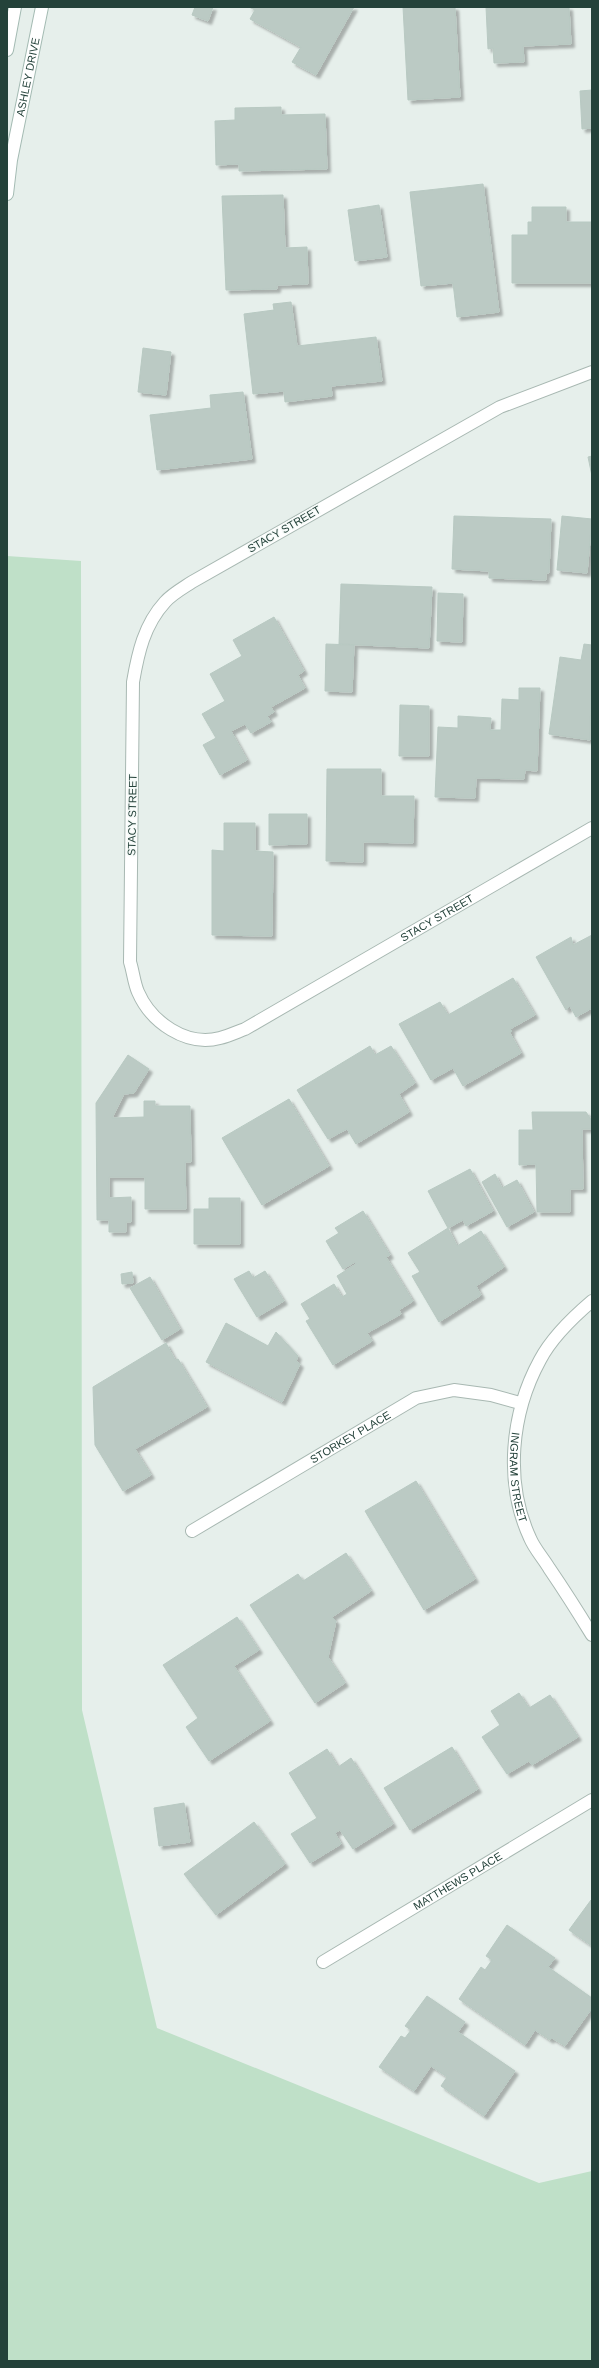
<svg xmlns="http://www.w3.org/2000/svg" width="599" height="2368" font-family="Arial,sans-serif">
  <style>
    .green { fill: #bfe0c8 }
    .building { fill: #bbcac4; stroke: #b8c9c2; filter: url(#shadow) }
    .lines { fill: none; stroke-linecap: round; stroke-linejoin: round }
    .street-casing { stroke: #a8b8b2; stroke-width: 14 }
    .secondary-casing { stroke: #a4bbb3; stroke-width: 14 }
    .street { stroke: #fff; stroke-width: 12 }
    .secondary { stroke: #fff; stroke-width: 12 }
    .labels { text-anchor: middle; stroke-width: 3; stroke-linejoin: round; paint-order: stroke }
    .street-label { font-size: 11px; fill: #24423a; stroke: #f7fbf9 }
  </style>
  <defs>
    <filter id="shadow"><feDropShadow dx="3.5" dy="3.5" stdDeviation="1" flood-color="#0004"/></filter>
  </defs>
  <rect width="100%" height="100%" fill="#e6efeb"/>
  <path class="green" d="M7,556l74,5 1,1149 75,318 382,155 53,-12v190h-585z"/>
  <g class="building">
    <path d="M195,7h18l-5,14 -16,-6z"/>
    <path d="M249,7h105l-38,68 -24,-13 9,-15 -51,-28 5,-9z"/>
    <path d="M403,7h52l5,90 -52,3z"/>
    <path d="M486,7h83l2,37 -48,2 1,16 -30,1 -1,-15 -5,1z"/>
    <path d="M592,90v38l-10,1 -2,-38z"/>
    <path d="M281,107v8l44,-1 2,55 -88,2v-7l-23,1 -1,-44 20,-1v-12z"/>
    <path d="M483,184l16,128 -42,5 -4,-34 -32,3 -11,-94z"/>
    <path d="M283,195l2,53 22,-1 1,37 -31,1v4l-51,1 -4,-94z"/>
    <path d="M379,205l8,52 -32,4 -7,-51z"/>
    <path d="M532,207h34v15h26v61h-80v-48h16v-13h4z"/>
    <path d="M291,302l6,44 79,-9 6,44 -51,5 1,10 -47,6 -1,-11 -31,3 -9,-80 30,-4 -1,-6z"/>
    <path d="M143,348l28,4 -5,43 -28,-3z"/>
    <path d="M243,392l9,67 -95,11 -7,-55 61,-7 -1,-13z"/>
    <path d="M592,456v20l-4,-19z"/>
    <path d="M454,516l97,3 -2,54h-3v7l-57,-2v-7l-37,-2z"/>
    <path d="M562,516l30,3 -5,54 -30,-3z"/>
    <path d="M341,584l91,3 -3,61 -90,-4z"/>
    <path d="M438,593l25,1 -1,48 -25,-1z"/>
    <path d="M274,617l30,54 -6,4 7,13 -34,19 3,5 -7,4 4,6 -20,11 -6,-9 -14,7 16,29 -27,15 -17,-30 13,-7 -14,-24 23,-13 -15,-27 32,-18 -9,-16z"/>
    <path d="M326,644l28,1 -2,47 -27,-1z"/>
    <path d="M584,644l8,1 -2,95 -41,-6 11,-77 21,3z"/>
    <path d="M519,688h21l-3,83 -12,-1 -1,9 -48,-1 -1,20 -40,-1 3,-70 20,1v-12l33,2 -1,12h11l1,-31 17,1z"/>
    <path d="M400,705l29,1v50h-30z"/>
    <path d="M327,769h54v27h33l-1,47 -50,-1v20l-37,-1z"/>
    <path d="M269,814h38v30l-38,1z"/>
    <path d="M224,823h31v28l18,1 -1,84 -60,-1v-85l12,1z"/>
    <path d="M592,935v73l-16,9 -6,-11 -4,4 -30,-53 35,-20 2,8z"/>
    <path d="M513,978l22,37 -25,14 2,2 -2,2 11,20 -58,33 -10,-18 -22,12 -32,-56 41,-22 8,13z"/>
    <path d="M370,1046l5,9 16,-9 24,37 -16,11 10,18 -53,32 -9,-15 -19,10 -31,-49z"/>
    <path d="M128,1055l21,14 -15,24 -10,1 -12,24 32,-1v-16h11v5h35l1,56h-6l1,47h-41v-32h-36v21l22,-1v25h-5v10h-17v-12h-12l-1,-117z"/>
    <path d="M289,1099l40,67 -67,39 -40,-67z"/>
    <path d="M532,1112h54l6,9v8h-10l1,60h-13v23h-33l-1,-48 -17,1v-35h14z"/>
    <path d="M470,1169l23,42 -27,15 -3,-6 -15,8 -20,-37z"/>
    <path d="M495,1174l7,14 15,-8 17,32 -27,15 -25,-45z"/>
    <path d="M209,1198h31v46h-46v-35h15z"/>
    <path d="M363,1211l27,44 -4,2 27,44 -14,9 2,4 -34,19 5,8 -39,24 -27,-44 4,-2 -9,-15 33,-20 8,13 5,-3 -10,-18 19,-12 -1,-2 -12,7 -17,-28 13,-8 -4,-5z"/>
    <path d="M448,1228l9,18 24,-15 23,36 -28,19 5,9 -42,27 -27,-46 8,-4 -12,-19z"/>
    <path d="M249,1271l4,7 12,-7 19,30 -27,16 -23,-38z"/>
    <path d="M132,1272l1,11 -11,1 -1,-10z"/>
    <path d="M150,1277l30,52 -18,11 -32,-52z"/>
    <path d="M226,1323l42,23 8,-14 22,24 -2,5 4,3 -18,38 -76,-40z"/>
    <path d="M166,1343l9,17 3,-1 29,48 -72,42 16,26 -28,16 -28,-46 -2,-58z"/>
    <path d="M416,1481l59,98 -51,31 -59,-99z"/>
    <path d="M346,1553l25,38 -39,26 4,4 -8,36 17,26 -30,20 -65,-98 48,-31 5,7z"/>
    <path d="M237,1617l22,33 -25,16 36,55 -61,40 -23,-34 12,-9 -35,-53z"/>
    <path d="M519,1693l10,15 21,-13 28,42 -46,28 -3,-4 -22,13 -25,-37 18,-12 -9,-14z"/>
    <path d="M452,1747l26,42 -68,41 -26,-42z"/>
    <path d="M327,1749l11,18 13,-9 42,66 -40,25 -13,-19 -5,3 6,11 -31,19 -19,-29 26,-16 -28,-45z"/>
    <path d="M184,1803l6,39 -31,4 -5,-38z"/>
    <path d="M254,1822l31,42 -69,51 -32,-41z"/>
    <path d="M591,1900h1v46l-23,-16z"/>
    <path d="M507,1925l48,33 -7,9 44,31v10l-27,38 -13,-8 -2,2 -15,-10 -10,15 -66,-46 22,-32 4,3 7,-10 -6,-4z"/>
    <path d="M427,1996l38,26 -7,10 57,39 -31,45 -43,-30 6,-9 -16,-11 -17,25 -35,-24 22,-31 4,2 6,-8 -6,-4z"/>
  </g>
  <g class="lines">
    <g class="street-casing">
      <g id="street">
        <path id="s1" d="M592,372l-92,35 -308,175c-9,6 -20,12 -27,20 -21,23 -27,51 -32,80l-3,280c3,9 4,21 8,30 13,30 48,55 82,46 8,-2 17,-6 25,-9l347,-201"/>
        <path id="s2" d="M592,1301c-20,17 -40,36 -52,59 -29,53 -36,122 -10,178 4,10 13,20 19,30 15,22 29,44 43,67"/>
        <path id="s3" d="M192,1531l224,-133 38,-8 37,5 29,8"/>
        <path id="s4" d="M323,1962l269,-162"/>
      </g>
    </g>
    <g class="secondary-casing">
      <g id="secondary">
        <path d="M7,50l8,-43"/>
        <path id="s5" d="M7,194l4,-34 31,-153"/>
      </g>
    </g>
    <use href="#street" class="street"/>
    <use href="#secondary" class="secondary"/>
  </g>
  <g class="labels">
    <g class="street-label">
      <text dy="4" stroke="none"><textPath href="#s5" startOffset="119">ASHLEY DRIVE</textPath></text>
      <text transform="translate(284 529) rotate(-30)" y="4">STACY STREET</text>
      <text transform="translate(132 815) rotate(-89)" y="4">STACY STREET</text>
      <text dy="4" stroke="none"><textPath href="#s1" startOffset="1235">STACY STREET</textPath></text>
      <text dy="4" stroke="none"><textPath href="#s3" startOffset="184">STORKEY PLACE</textPath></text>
      <text dy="4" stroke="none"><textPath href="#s2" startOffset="201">INGRAM STREET</textPath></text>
      <text dy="4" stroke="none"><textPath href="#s4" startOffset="157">MATTHEWS PLACE</textPath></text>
    </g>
  </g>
  <rect width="599" height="2368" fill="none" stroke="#24423a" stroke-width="16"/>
</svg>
